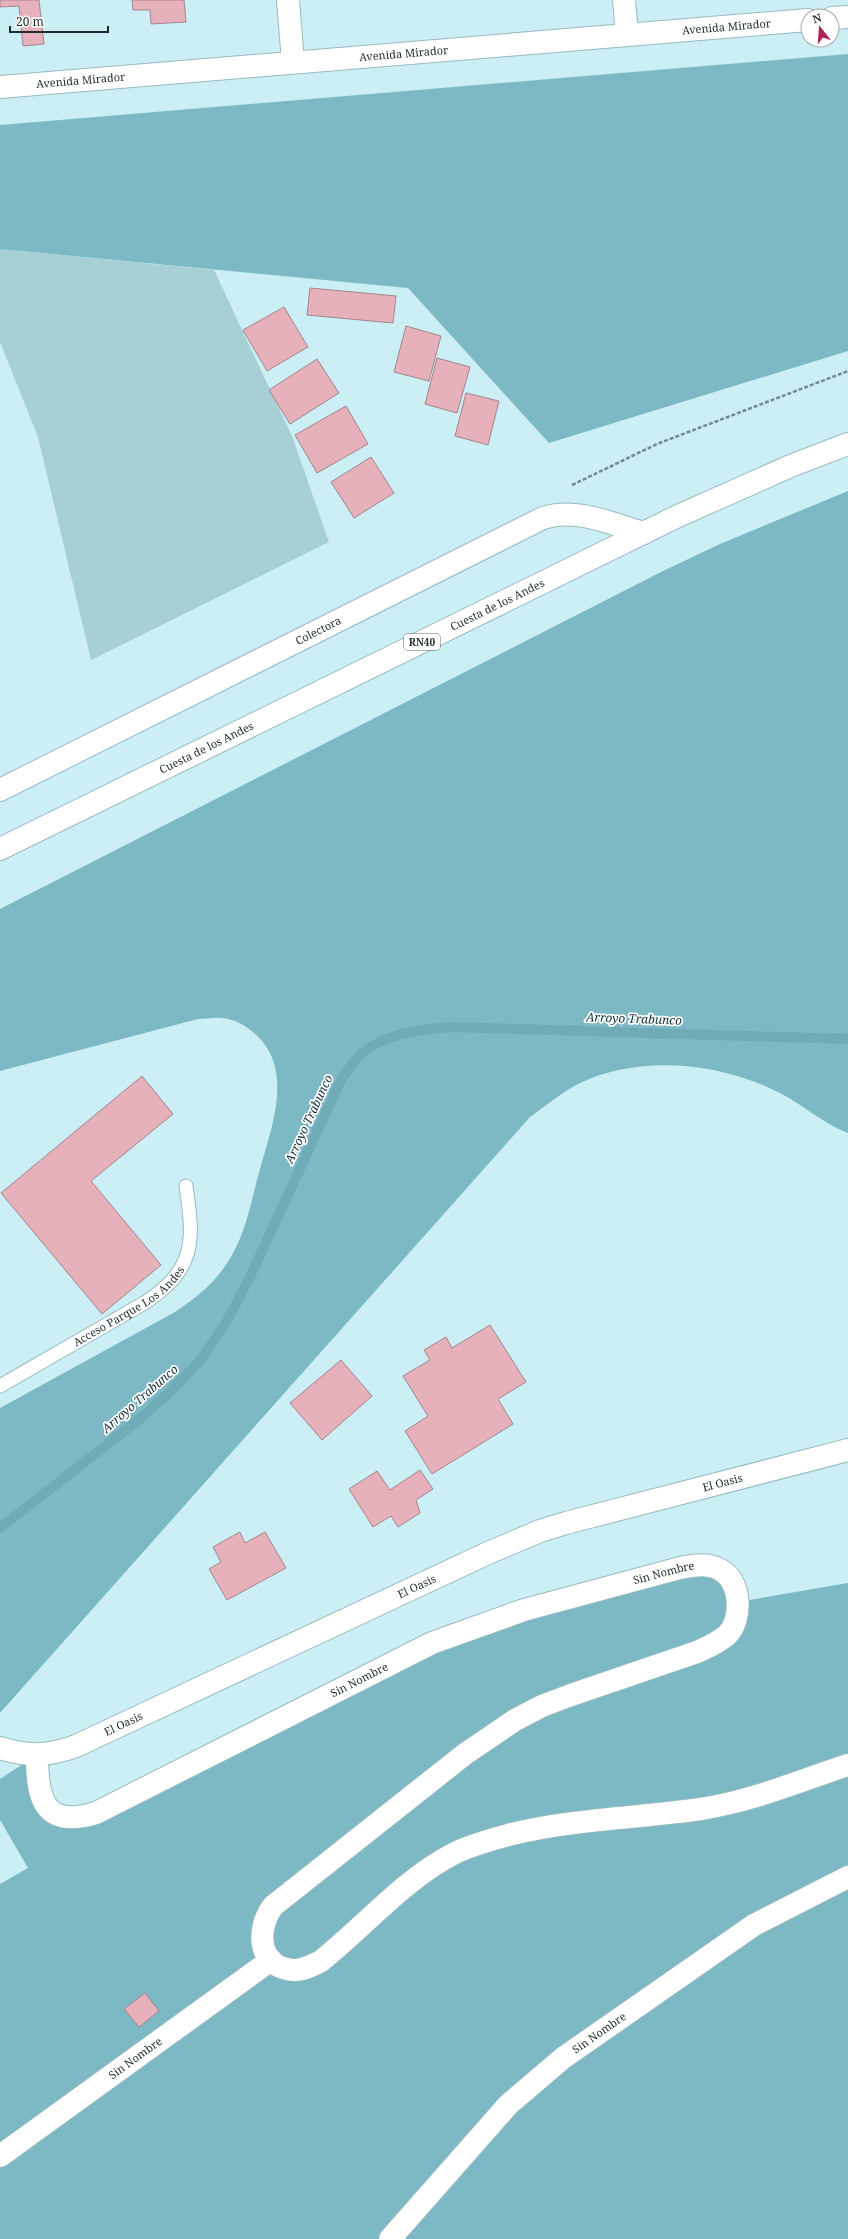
<svg xmlns="http://www.w3.org/2000/svg" width="848" height="2239" font-family="'Noto Serif',serif">
  <style>
    .green { fill: #a7cfd6 }
    .forest { fill: #7cb9c4 }
    .lines { fill: none; stroke-linecap: round; stroke-linejoin: round }
    .stream { stroke: #70acb8; stroke-width: 10 }
    .building { fill: #e7b1bc; stroke: #a3858b }
    .service-casing { stroke: #98bac0; stroke-width: 15 }
    .minor-casing { stroke: #98bac0; stroke-width: 24 }
    .tertiary-casing { stroke: #98bac0; stroke-width: 24 }
    .primary-casing { stroke: #98bac0; stroke-width: 24 }
    .path { stroke: #738a8f; stroke-width: 2.5; stroke-dasharray: 4 2; stroke-linecap: butt }
    .service { stroke: #fff; stroke-width: 13 }
    .minor { stroke: #fff; stroke-width: 22 }
    .tertiary { stroke: #fff; stroke-width: 22 }
    .primary { stroke: #fff; stroke-width: 22 }
    .labels { text-anchor: middle; stroke-width: 3.5; stroke-linejoin: round; paint-order: stroke }
    .shield { fill: #fff; stroke: #626b6d; stroke-width: 1 }
    .shield-label { font-size: 10px; font-weight: bold; fill: #1f2c2f }
    .street-label { font-size: 11px; fill: #1f2c2f; stroke: #fff }
    .water-label { font-size: 12px; font-style: italic; fill: #113136; stroke: #fff }
  </style>
  <rect width="100%" height="100%" fill="#cceff6"/>
  <path class="green" d="M0,249l214,21 78,166 37,106 -238,118 -53,-223 -38,-95z"/>
  <g class="forest">
    <path d="M848,54v297l-299,92 -141,-155 -408,-39v-124z"/>
    <path d="M848,491v642c-24,-9 -45,-28 -68,-40 -59,-30 -138,-39 -200,-10 -18,9 -34,23 -50,34l-530,596v-305l175,-96c24,-16 43,-32 57,-57 15,-26 20,-58 28,-86 12,-44 35,-101 -6,-136 -9,-8 -20,-14 -32,-15 -8,-1 -16,1 -24,1l-198,52v-162l663,-338 57,-27z"/>
    <path d="M712,1566l26,36 110,-19v656h-848v-355l28,-16 -28,-48v-41l37,-24v21l33,42 329,-160z"/>
  </g>
  <g class="lines">
    <path class="stream" d="M0,1528l136,-106 32,-28 32,-33 27,-40 23,-44 92,-199c6,-7 11,-16 17,-22 23,-22 61,-27 91,-29l398,12"/>
  </g>
  <g class="building">
    <path d="M0,0h39l5,44 -21,2 -4,-40 -19,1z"/>
    <path d="M132,0h52l2,22 -35,2 -1,-14h-17z"/>
    <path d="M310,288l86,8 -3,27 -86,-8z"/>
    <path d="M284,307l24,40 -41,24 -24,-41z"/>
    <path d="M406,326l35,10 -12,45 -35,-9z"/>
    <path d="M437,358l33,9 -13,46 -32,-9z"/>
    <path d="M317,359l22,34 -49,31 -21,-34z"/>
    <path d="M466,393l33,8 -11,44 -33,-9z"/>
    <path d="M346,406l22,38 -51,29 -22,-38z"/>
    <path d="M371,457l23,36 -40,25 -23,-36z"/>
    <path d="M142,1076l31,38 -82,67 70,84 -59,49 -101,-121z"/>
    <path d="M490,1325l36,57 -28,17 15,25 -81,50 -27,-43 23,-15 -25,-40 27,-16 -6,-10 22,-13 6,11z"/>
    <path d="M341,1360l31,36 -50,44 -32,-37z"/>
    <path d="M420,1470l13,19 -17,11 4,13 -22,14 -7,-11 -18,11 -24,-38 28,-18 13,19z"/>
    <path d="M240,1532l5,11 20,-11 21,36 -59,32 -18,-31 12,-7 -8,-15z"/>
    <path d="M145,1993l14,18 -20,16 -15,-18z"/>
  </g>
  <g class="lines">
    <g class="service-casing">
      <g id="service">
        <path id="s1" d="M0,1386l146,-84c50,-34 48,-61 40,-116"/>
      </g>
    </g>
    <g class="minor-casing">
      <g id="minor">
        <path d="M288,0l5,62"/>
        <path d="M624,0l3,35"/>
        <path id="s2" d="M0,790l543,-272c34,-11 68,6 101,15"/>
        <path id="s3" d="M0,1748c28,9 49,8 76,-2l412,-193 52,-22 26,-8 282,-73"/>
        <path id="s4" d="M37,1755c0,44 7,74 59,58l336,-170 92,-33 156,-42c14,-3 32,-6 45,5 16,13 17,47 2,62 -9,8 -19,12 -30,17l-126,43 -29,11 -27,14 -50,34 -192,152c-18,24 -15,63 22,64 9,0 18,-5 26,-9 45,-36 83,-82 134,-108 18,-9 38,-14 57,-19 62,-15 126,-16 189,-25 52,-8 98,-28 147,-44"/>
        <path id="s5" d="M0,2156l271,-196"/>
        <path id="s6" d="M390,2239l118,-134 55,-47 191,-133 94,-48"/>
      </g>
    </g>
    <g class="tertiary-casing">
      <g id="tertiary">
        <path d="M832,18l16,-1"/>
        <path id="s7" d="M0,87l808,-67"/>
      </g>
    </g>
    <g class="primary-casing">
      <g id="primary">
        <path id="s8" d="M0,849l678,-333 115,-51 55,-21"/>
      </g>
    </g>
    <path class="path" d="M572,485l85,-41 191,-73"/>
    <use href="#service" class="service"/>
    <use href="#minor" class="minor"/>
    <use href="#tertiary" class="tertiary"/>
    <use href="#primary" class="primary"/>
  </g>
  <g class="labels">
    <rect class="shield" x="404" y="634" width="36" height="16" rx="3"/>
    <g class="shield-label">
      <text x="422" y="646">RN40</text>
    </g>
    <g class="street-label">
      <text dy="4" stroke="none"><textPath href="#s7" startOffset="729">Avenida Mirador</textPath></text>
      <text dy="4" stroke="none"><textPath href="#s7" startOffset="405">Avenida Mirador</textPath></text>
      <text dy="4" stroke="none"><textPath href="#s7" startOffset="81">Avenida Mirador</textPath></text>
      <text dy="4" stroke="none"><textPath href="#s8" startOffset="554">Cuesta de los Andes</textPath></text>
      <text dy="4" stroke="none"><textPath href="#s2" startOffset="356">Colectora</textPath></text>
      <text dy="4" stroke="none"><textPath href="#s8" startOffset="230">Cuesta de los Andes</textPath></text>
      <text dy="4" stroke="none"><textPath href="#s1" startOffset="152">Acceso Parque Los Andes</textPath></text>
      <text dy="4" stroke="none"><textPath href="#s3" startOffset="778">El Oasis</textPath></text>
      <text dy="4" stroke="none"><textPath href="#s4" startOffset="725">Sin Nombre</textPath></text>
      <text dy="4" stroke="none"><textPath href="#s3" startOffset="454">El Oasis</textPath></text>
      <text dy="4" stroke="none"><textPath href="#s4" startOffset="401">Sin Nombre</textPath></text>
      <text dy="4" stroke="none"><textPath href="#s3" startOffset="130">El Oasis</textPath></text>
      <text dy="4" stroke="none"><textPath href="#s6" startOffset="295">Sin Nombre</textPath></text>
      <text dy="4" stroke="none"><textPath href="#s5" startOffset="167">Sin Nombre</textPath></text>
    </g>
    <g class="water-label">
      <text transform="translate(634 1019) rotate(2)" y="4">Arroyo Trabunco</text>
      <text transform="translate(309 1119) rotate(-65)" y="4">Arroyo Trabunco</text>
      <text transform="translate(140 1399) rotate(-41)" y="4">Arroyo Trabunco</text>
    </g>
  </g>
  <g transform="translate(820 28) rotate(343)"><circle r="19" fill="#ffffff" stroke="#a5abac"/>
  <path d="M0-3L7 15L0 10L-7 15Z" fill="#b02156"/>
  <text y="-6" font-size="11" font-weight="bold" text-anchor="middle" fill="#1f2c2f">N</text>
  </g>
  <path d="M10 26v6h98v-6" fill="none" stroke="#1f2c2f" stroke-width="2"/>
  <text x="16" y="26" font-size="12" fill="#1f2c2f" stroke="#ffffff" stroke-width="3" paint-order="stroke">20 m</text>
</svg>
